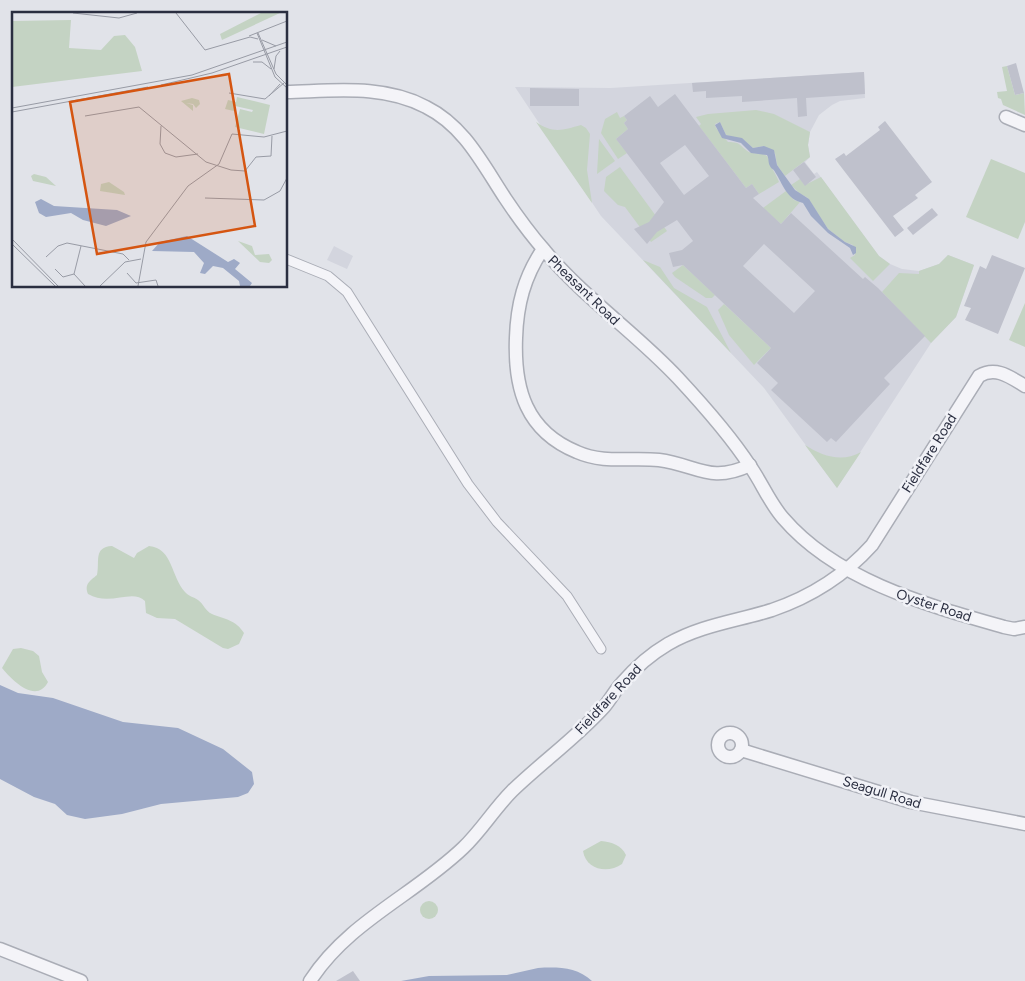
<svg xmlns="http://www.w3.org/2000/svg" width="1025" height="981" font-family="Figtree,sans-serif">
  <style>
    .built { fill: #d3d5de }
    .green { fill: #c4d3c3 }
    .water { fill: #9eaac7 }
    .building { fill: #bfc1cc; fill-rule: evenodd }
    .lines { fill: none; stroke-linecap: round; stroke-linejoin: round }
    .pedestrian-casing { stroke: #aaadb6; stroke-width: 11 }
    .minor-casing { stroke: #aaadb6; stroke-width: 15 }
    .pedestrian { stroke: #f4f4f8; stroke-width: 9 }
    .minor { stroke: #f4f4f8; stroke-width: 12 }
    .labels { text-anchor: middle; stroke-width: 5; stroke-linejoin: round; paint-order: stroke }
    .street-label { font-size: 14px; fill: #2a2e40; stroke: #f1f2f7 }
    .inset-road { fill: none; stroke: #989ba5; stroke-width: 1 }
    .view { fill: #d55511; fill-opacity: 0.15; stroke: #d55511; stroke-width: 2.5 }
    .inset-edge { fill: none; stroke: #2a2e40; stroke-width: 2.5 }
  </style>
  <rect width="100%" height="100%" fill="#e1e3e9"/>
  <g class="built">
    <path d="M864,72l1,26 -25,3 -8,4 -13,10 -9,17 -2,13 2,12 -5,5 9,12 3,-2 62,84 11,8 12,5 17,2 20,-7 9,-9 26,10 -18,52 -25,26 -94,145 -73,-100 -163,-172 -86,-129 96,1z"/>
    <path d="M334,246l19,10 -6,13 -20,-9z"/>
  </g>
  <g class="green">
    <path d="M1007,66l8,29 9,-2 1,22 -22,-10 -2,-6 -3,-1 -1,-6 10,-1 -5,-24z"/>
    <path d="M756,110l18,4 36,18 -2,13 2,12 -25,19 -8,-11 -2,-12 -11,-7 -11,2 -9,-8 -18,-5 -6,-13 -5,2 1,4 12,14c14,0 11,4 21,10 7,3 13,-1 19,5 2,10 7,15 11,25l-20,12 -7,-10 -6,4 -47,-62 2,-2 -5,-7 12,-3z"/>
    <path d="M617,112l3,6 4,-2 3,4 -3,3 4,6 -12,10 11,14 -9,6 -17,-26 4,-14z"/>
    <path d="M536,122c17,12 27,8 45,3l5,3 4,6 -3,36 5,33z"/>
    <path d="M599,139l16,22 -18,13z"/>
    <path d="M991,159l34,14v49l-7,17 -52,-22z"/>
    <path d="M620,167l47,64 -16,11 -26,-35 -7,-2 -14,-14 2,-14z"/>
    <path d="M821,177l58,79 11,8 -17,17 -23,-23 5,-3 -2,-10 -8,-3 -17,-13 -20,-31 -9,-5 -8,-8 9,-6 5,6z"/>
    <path d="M786,191l8,9 6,2 -19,22 -18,-16z"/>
    <path d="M948,255l26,10 -18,52 -25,26 -49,-51 17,-19 20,1v-3l20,-7z"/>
    <path d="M643,260l17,7 14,21 33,19 24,46z"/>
    <path d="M683,265l32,30 -3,3h-6l-31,-21 -3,-4z"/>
    <path d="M1025,303v44l-16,-7z"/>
    <path d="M724,304l47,44 -17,17 -25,-30 -11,-25z"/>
    <path d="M805,445c17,11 37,18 56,7l-24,36z"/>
    <path d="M112,546l22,12 3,-5 12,-7c24,2 22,31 36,46 3,4 9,5 13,8 6,4 7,11 14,14 12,5 24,6 32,19l-5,11 -11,5 -5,-1 -48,-29 -18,-1 -11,-5 -1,-12c-13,-13 -35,6 -57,-7 -4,-10 2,-13 9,-19 3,-13 -4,-28 15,-29z"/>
    <path d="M21,648l12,3 6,5 3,16 6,10c-12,23 -37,-3 -46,-14l11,-19z"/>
    <path d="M601,841c11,1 20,4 25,14l-4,9c-14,10 -36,6 -39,-13z"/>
    <circle cx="429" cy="910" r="9"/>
  </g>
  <g class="water">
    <path d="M720,122l6,13 16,3 11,10 11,-2 10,4 3,15 18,25 14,9 19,30 17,13 11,5v6l-3,2 -3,-7 -22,-15 -17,-17 -8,-13c-17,-4 -20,-19 -28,-31 -1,-3 -4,-3 -5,-6 -2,-3 -1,-8 -3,-11l-16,-2 -10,-10 -19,-5 -7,-13z"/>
    <path d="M0,685l18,8 35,5 70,24 55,6 45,21 29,23 2,12 -6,9 -10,4 -77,7 -39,10 -37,5 -18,-4 -12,-11 -21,-7 -34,-18z"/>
    <path d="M538,968c20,-1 39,-1 54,13h-191l28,-5 78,-1z"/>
  </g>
  <g class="building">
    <path d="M1016,63l8,30 -9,2 -8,-29z"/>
    <path d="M864,72l1,22 -59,4 1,18 -9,1 -1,-19 -55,4v-6l-36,2v-7l-13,1 -1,-9z"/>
    <path d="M530,88l49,1v17h-49z"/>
    <path d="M675,94l71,94 6,-4 7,10 -6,4 28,26 10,-11 72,66 2,-2 13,11 47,48 -41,42 6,6 -54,58 -5,-4 -4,4 -56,-52 7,-7 -21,-20 14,-15 -88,-83 -10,2 -4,-14 13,-3 11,-9 -16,-21 -20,12 -10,12 -13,-15 15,-7 15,-20 -48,-63 12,-10 -4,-6 3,-3 -3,-4 26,-20 8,11zM685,145l24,31 -25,19 -24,-32zM764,244l51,47 -21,22 -51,-47z"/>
    <path d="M885,121l47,61 -17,13 3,3 -25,18 11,14 -9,7 -60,-78 9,-6 2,3 34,-26 -2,-3z"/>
    <path d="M804,162l12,15 -11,9 -12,-16z"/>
    <path d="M932,208l6,7 -25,20 -6,-7z"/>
    <path d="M992,255l33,13 -27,66 -33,-14 6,-12 -7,-2 16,-40 6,3z"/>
    <path d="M353,971l7,10h-24z"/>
  </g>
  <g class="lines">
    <g class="pedestrian-casing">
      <path id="pedestrian" d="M286,259l42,17 19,16 121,192 29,38 70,74 34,53"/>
    </g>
    <g class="minor-casing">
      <g id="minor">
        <path d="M286,92c47,-1 97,-8 140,15 38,19 56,56 79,91 12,18 26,37 40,53 39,47 91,82 133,127 26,28 52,57 72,88 12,17 19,36 33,52 54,63 144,87 221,109l10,2 11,-2"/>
        <path d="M1006,117l19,8"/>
        <path d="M543,249c-19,28 -26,56 -27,89 -2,51 10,93 61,114 27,12 54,5 82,8 38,5 51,24 91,5"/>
        <circle cx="730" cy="745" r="12"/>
        <path d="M741,750l170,52 114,22"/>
        <path d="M0,949l81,32"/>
        <path d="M310,981c38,-59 104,-86 153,-133 18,-17 31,-39 49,-57 30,-29 64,-53 92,-84 7,-8 11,-17 18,-24 13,-15 29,-29 46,-39 33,-19 69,-23 104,-34 38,-13 73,-35 100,-65l107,-169c17,-10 31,1 46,10"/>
      </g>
    </g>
    <use href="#pedestrian" class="pedestrian"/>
    <use href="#minor" class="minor"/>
  </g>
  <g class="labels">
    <g class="street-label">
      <text transform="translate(584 290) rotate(44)" y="5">Pheasant Road</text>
      <text transform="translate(929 453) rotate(-58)" y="5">Fieldfare Road</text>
      <text transform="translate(934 605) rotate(18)" y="5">Oyster Road</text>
      <text transform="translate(608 699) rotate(-47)" y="5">Fieldfare Road</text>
      <text transform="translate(882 792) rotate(17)" y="5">Seagull Road</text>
    </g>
  </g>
  <g transform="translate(12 12)">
    <rect width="275" height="275" fill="#e1e3e9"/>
    <path d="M249,1h19l-58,27 -2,-6zM59,8l-2,28 32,2 13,-14 11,-1 10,12 7,24 -130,16v-66zM225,85l33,8 -6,29 -29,-7 5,-18 12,3 1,-2 -18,-4 -1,5 -9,-2 3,-9 8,2zM180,86l7,2 1,4 -4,4 -3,-4 -7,-1 7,2v6l-12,-10zM22,162l12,3 10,9 -23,-5 -2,-5zM97,170l15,10 1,3 -25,-4 1,-7zM226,229l14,5 3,9 14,-1 3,6 -3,3 -9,-1z" fill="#c4d3c3"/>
    <path d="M29,187l13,7 63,4 14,6 -25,10 -23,-6 -12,-7 -25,4 -7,-4 -4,-11zM175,224l41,26 6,-3 6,4 -5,6 17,14 -2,3h-10l-1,-5 -16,-13 -10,-2 -8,8 -5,-1 4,-10 -10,-11 -42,-1 8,-9z" fill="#9eaac7"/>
    <path class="inset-road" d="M61,1l46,5 18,-5M164,1l29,37 45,-13 8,2M245,21l18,44 12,11M246,21l18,41 11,11M237,24l38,-15M250,28l14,6M241,50h9l9,7M262,57l2,-13 4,-5M149,73l51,-12 75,-26M217,81l36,6 19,-16M257,84l11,-12M0,96l180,-33 95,-33M0,100l136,-25M73,104l54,-9 67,55 25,8 14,1 11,-14 15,-1 1,-20M149,114l-1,18 5,9 11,4 22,-3M193,186l59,2 16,-9 7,-13M0,227l46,47M0,232l43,42M34,245l12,-11 9,-3 56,11 6,6M43,257l8,8 11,-3 7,-28M115,261l9,10 20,-3 2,6M62,262l11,12M88,274l25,-24 16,-3M126,274l8,-44 42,-56 31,-22 13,-30 32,3 23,-6"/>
    <path class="view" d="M217,62l26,152 -158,28 -27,-152z"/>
    <rect width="275" height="275" class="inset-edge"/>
  </g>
</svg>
